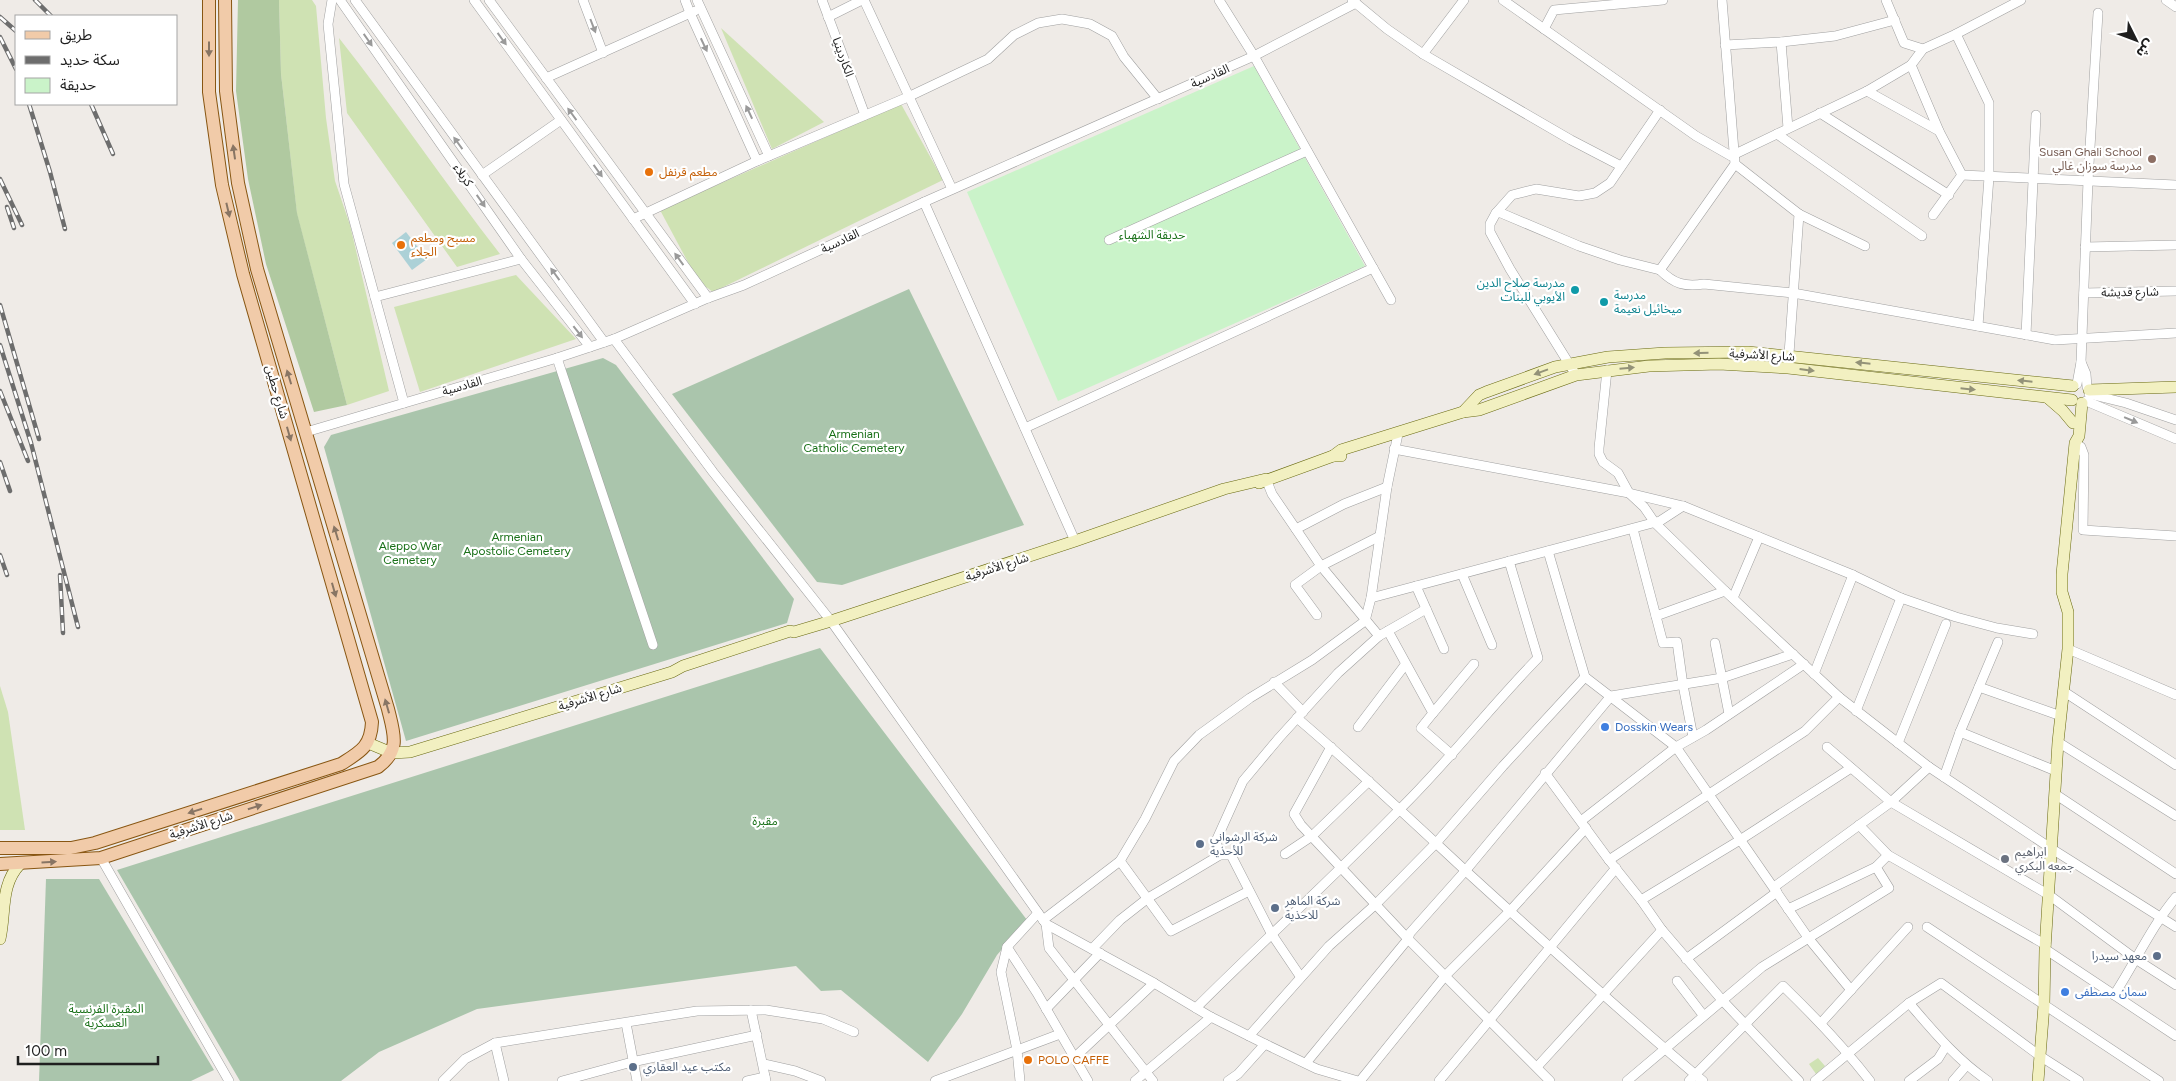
<svg xmlns="http://www.w3.org/2000/svg" width="2176" height="1081" font-family="Figtree,'Noto Sans Arabic',sans-serif">
  <style>
    .grass { fill: #cfe2b3 }
    .forest { fill: #b0c9a0 }
    .cemetery { fill: #aac5ac }
    .park { fill: #caf3c9 }
    .water { fill: #acd1d7 }
    .lines { fill: none; stroke-linecap: round; stroke-linejoin: round }
    .street-casing { stroke: #a0a0a0; stroke-width: 10 }
    .secondary-casing { stroke: #696a12; stroke-width: 12 }
    .primary-casing { stroke: #885612; stroke-width: 14 }
    .street { stroke: #fff; stroke-width: 9 }
    .secondary { stroke: #f2f0c1; stroke-width: 11 }
    .primary { stroke: #f1cba9; stroke-width: 12 }
    .rail-casing { stroke: #6d6d6d; stroke-width: 4.5 }
    .rail { stroke: #fff; stroke-width: 2.5; stroke-dasharray: 8; stroke-linecap: butt }
    .oneway { fill: #9a9a9a }
    .oneway2 { fill: #887564 }
    .oneway3 { fill: #939278 }
    .education-dot { fill: #8d6e63; stroke: #fff; stroke-width: 2 }
    .food-dot { fill: #e8710a; stroke: #fff; stroke-width: 2 }
    .culture-dot { fill: #0f9aa8; stroke: #fff; stroke-width: 2 }
    .shop-dot { fill: #3f7fe0; stroke: #fff; stroke-width: 2 }
    .service-dot { fill: #5c6f8a; stroke: #fff; stroke-width: 2 }
    .worship-dot { fill: #6b7280; stroke: #fff; stroke-width: 2 }
    .labels { text-anchor: middle; stroke-width: 4.5; stroke-linejoin: round; paint-order: stroke }
    .street-label { font-size: 12px; fill: #1f1f1f; stroke: #fff }
    .education-label { font-size: 12px; fill: #785e54; stroke: #fff; text-anchor: end }
    .food-label { font-size: 12px; fill: #c56008; stroke: #fff; text-anchor: start }
    .park-label { font-size: 12px; fill: #1a7119; stroke: #fff }
    .culture-label { font-size: 12px; fill: #0d838f; stroke: #fff; text-anchor: end }
    .shop-label { font-size: 12px; fill: #366cbe; stroke: #fff; text-anchor: start }
    .service-label { font-size: 12px; fill: #4e5e75; stroke: #fff; text-anchor: start }
    .worship-label { font-size: 12px; fill: #5b616d; stroke: #fff; text-anchor: start }
  </style>
  <rect width="100%" height="100%" fill="#efebe7"/>
  <g class="grass">
    <path d="M279,0h33l4,6 10,112 9,63 15,44 39,166 -42,14 -50,-191 -16,-140z"/>
    <path d="M721,28l103,94 -52,27z"/>
    <path d="M339,38c56,71 106,145 161,216l-43,13 -110,-154z"/>
    <path d="M901,104l42,76 -230,112 -15,-11 -38,-71z"/>
    <path d="M516,275l60,64 -156,53 -26,-85z"/>
    <path d="M0,686l8,26 17,118h-25z"/>
    <path d="M1818,1058l7,8 -9,8 -7,-10z"/>
  </g>
  <path class="forest" d="M238,0h41l2,74 16,139 50,192 -33,7 -48,-148 -18,-85 -12,-88z"/>
  <g class="cemetery">
    <path d="M909,289l115,236 -182,60 -25,-3 -145,-188z"/>
    <path d="M603,358l13,7 178,234 -7,24 -381,118 -82,-294 7,-12z"/>
    <path d="M820,648l207,272 -30,35 -35,59 -34,48 -87,-72 -20,1 -25,-25 -319,43 -98,43 -38,29h-101l-123,-211z"/>
    <path d="M46,879h53l115,191 -23,11h-152z"/>
  </g>
  <path class="park" d="M1254,66l111,200 -307,135 -91,-209z"/>
  <path class="water" d="M406,232l21,27 -15,11 -20,-27z"/>
  <g class="lines">
    <g class="street-casing">
      <g id="street">
        <path d="M332,0l-4,24 16,160 60,219"/>
        <path d="M340,0l181,259 69,88"/>
        <path d="M355,0l249,342"/>
        <path d="M474,0l221,304"/>
        <path d="M489,0l219,298"/>
        <path d="M583,0l20,53"/>
        <path d="M685,0l5,13 67,148"/>
        <path d="M697,0l72,156"/>
        <path d="M822,0l43,115"/>
        <path d="M864,0l88,189"/>
        <path d="M1219,0l35,56 137,244"/>
        <path d="M1352,0l35,29 36,25 148,86 50,26"/>
        <path d="M1503,0l193,136 35,20 136,-65 44,-26 12,-16 33,-15 65,-34"/>
        <path d="M1886,0l18,43 19,6"/>
        <path d="M2166,0l10,7"/>
        <path d="M828,17l34,-17"/>
        <path d="M1544,29l10,-19 109,-10"/>
        <path d="M1956,34l33,69v74l-11,149"/>
        <path d="M1781,42l7,86"/>
        <path d="M1725,45l56,-3 54,-6 60,-16"/>
        <path d="M1423,54l41,-54"/>
        <path d="M1911,65l28,66 23,44 214,10"/>
        <path d="M546,78l149,-67"/>
        <path d="M1867,91l72,40"/>
        <path d="M1820,113l129,82"/>
        <path d="M1777,134l145,102"/>
        <path d="M1735,164l64,50 -11,154"/>
        <path d="M482,175l79,-55"/>
        <path d="M924,202l151,339"/>
        <path d="M1496,213l16,-18 24,-6 43,7 16,-3 15,-10 50,-73"/>
        <path d="M1799,214l66,32"/>
        <path d="M1933,215l29,-40"/>
        <path d="M633,219l124,-58 151,-64 80,-38 26,-24 24,-12 24,-4 28,5 22,12 12,21 34,42"/>
        <path d="M1109,240l198,-89"/>
        <path d="M2085,247l91,-2"/>
        <path d="M1660,270c14,14 25,17 44,14l89,9 262,47 121,-7"/>
        <path d="M2084,293l92,-2"/>
        <path d="M375,297l146,-38"/>
        <path d="M2026,335l10,-220"/>
        <path d="M614,339l99,133 118,149 215,303 108,59 57,34 54,27 52,25 41,12"/>
        <path d="M557,358l96,287"/>
        <path d="M2081,362l5,12 1,13"/>
        <path d="M1607,370l-8,78v6l4,8 15,11 11,20 15,14 11,16 70,68 114,106 90,70"/>
        <path d="M1576,375l-66,-106 -20,-37v-8l6,-11h5l78,33 41,14 40,10 75,-106 -13,-164"/>
        <path d="M2077,384l4,-22 7,-181 10,-168"/>
        <path d="M2089,394l37,9 50,17"/>
        <path d="M2086,401l90,38"/>
        <path d="M1025,428l348,-160"/>
        <path d="M306,432l251,-74 57,-19 94,-41 36,-13 180,-83 330,-146 102,-53"/>
        <path d="M2075,443l6,4 3,8 -1,75 93,6"/>
        <path d="M1394,449l235,44 54,13 170,69 48,23 55,19 41,11 36,6"/>
        <path d="M1266,479l6,15 49,72 58,70"/>
        <path d="M1296,529l48,-25 43,-17"/>
        <path d="M1633,529l30,114 14,-1 6,43 10,52"/>
        <path d="M1548,551l37,126 91,70 133,192 42,51"/>
        <path d="M1462,574l30,71"/>
        <path d="M1416,586l28,63"/>
        <path d="M1371,598l289,-77 23,-15"/>
        <path d="M1733,598l26,-61"/>
        <path d="M1317,615l-22,-30 26,-19 59,-30"/>
        <path d="M1656,616l69,-25"/>
        <path d="M1388,631l45,82 -12,15 31,27"/>
        <path d="M1715,643l14,71"/>
        <path d="M2068,649l108,46"/>
        <path d="M1814,674l39,-99"/>
        <path d="M1274,682l29,30"/>
        <path d="M1979,687l82,29"/>
        <path d="M2063,691l113,74"/>
        <path d="M1856,711l45,-113"/>
        <path d="M1433,713l41,-49"/>
        <path d="M1297,718c59,50 115,103 171,155 78,71 155,141 235,208"/>
        <path d="M1358,727l47,-62"/>
        <path d="M1960,732l96,39"/>
        <path d="M2058,742l118,74"/>
        <path d="M1898,743l48,-119"/>
        <path d="M1331,747l-37,67 7,11 107,114 142,142"/>
        <path d="M1827,747l64,55 158,93 88,65 39,25"/>
        <path d="M1545,773l64,87 32,40 21,30 60,70 77,81"/>
        <path d="M1944,777l16,-45 38,-90"/>
        <path d="M2055,794l121,80"/>
        <path d="M1581,821l95,-74 30,-17 98,-66"/>
        <path d="M1859,825l29,30 158,90"/>
        <path d="M1285,854l27,-18 57,-55"/>
        <path d="M1220,855h11l40,78 29,43"/>
        <path d="M101,858l128,223"/>
        <path d="M1609,860l196,-129 34,-34"/>
        <path d="M1120,861l51,70 78,-40"/>
        <path d="M1774,887l117,-85 38,-35 123,82 124,78"/>
        <path d="M1641,900l99,-60 111,-72"/>
        <path d="M1788,909l88,-42"/>
        <path d="M1038,913l-31,34 30,46 51,88"/>
        <path d="M1043,920l77,-59 25,-42 29,-58 25,-26 51,-37 62,-38 53,-39 6,-23 16,-111 11,-53"/>
        <path d="M1046,924l3,24 104,133"/>
        <path d="M1927,927l232,154"/>
        <path d="M1007,947l-6,25 16,78 3,31"/>
        <path d="M1092,949l28,-29 28,-22 72,-43 -4,-14 27,-60 36,-43 59,-65 41,-37 47,-27"/>
        <path d="M2045,949l131,87"/>
        <path d="M1686,959l91,-67"/>
        <path d="M1677,981l26,34"/>
        <path d="M2114,995c21,-32 37,-68 62,-98"/>
        <path d="M1909,1003c25,29 47,56 79,78"/>
        <path d="M1196,1008c67,-67 138,-131 204,-199 49,-48 90,-102 138,-151l-29,-97"/>
        <path d="M1046,1009l54,-56"/>
        <path d="M751,1010l15,71"/>
        <path d="M626,1023l11,58"/>
        <path d="M1821,1023l87,-96"/>
        <path d="M1249,1036l80,-90 47,-42 61,-62 66,-76 82,-89"/>
        <path d="M495,1043l9,38"/>
        <path d="M1074,1058l80,-75"/>
        <path d="M1306,1063l102,-124 2,-6 56,-63 145,-174 111,-18 71,-24"/>
        <path d="M764,1064l31,7 26,10"/>
        <path d="M1537,1067l125,-137"/>
        <path d="M443,1081l22,-22 30,-16 202,-32 69,-1 57,9 31,13"/>
        <path d="M562,1081l70,-19 125,-27"/>
        <path d="M747,1081l18,-4"/>
        <path d="M935,1081l125,-47"/>
        <path d="M1135,1081l76,-64"/>
        <path d="M1228,1081l10,-7 27,-30"/>
        <path d="M1360,1081l85,-105 65,-65 76,-83"/>
        <path d="M1439,1081l177,-213"/>
        <path d="M1627,1081l135,-114 127,-79 -13,-21 12,-12"/>
        <path d="M1689,1081l94,-95c31,30 60,60 87,95"/>
        <path d="M1815,1081l94,-78 32,-20 99,73 39,25"/>
        <path d="M1909,1081l29,-22 8,-13"/>
        <path d="M1953,1081l13,-15"/>
      </g>
    </g>
    <g class="secondary-casing">
      <g id="secondary">
        <path d="M2089,390l87,-3"/>
        <path d="M2048,398l15,13 10,12"/>
        <path d="M1463,412l16,-17 7,-3 69,-25 53,-10 57,-4 83,-1 325,34"/>
        <path d="M1333,456l8,-6 122,-38 16,-2 97,-35 73,-9 70,-2 69,4 284,32"/>
        <path d="M1259,483l74,-27h8"/>
        <path d="M368,743l24,10 18,-1 262,-80 11,-6 107,-35 4,1 37,-11 244,-80 149,-52 42,-10"/>
        <path d="M0,939c6,-27 0,-54 20,-75"/>
        <path d="M2038,1081l6,-76 1,-56 13,-207 10,-93v-37l-6,-20v-18l13,-131 4,-7 3,-33"/>
      </g>
    </g>
    <g class="primary-casing">
      <g id="primary">
        <path d="M0,848h71l24,-5 246,-79c19,-12 30,-17 31,-42l-129,-448 -21,-89 -13,-93v-92"/>
        <path d="M0,864l101,-6 277,-91c23,-17 16,-33 10,-58l-131,-440 -19,-86 -12,-92 -1,-91"/>
      </g>
    </g>
    <use href="#street" class="street"/>
    <use href="#secondary" class="secondary"/>
    <use href="#primary" class="primary"/>
    <g class="rail-casing">
      <g id="rail">
        <path d="M35,0l16,16"/>
        <path d="M0,17l16,14"/>
        <path d="M0,37l16,32"/>
        <path d="M29,104l21,68 15,57"/>
        <path d="M91,104l22,50"/>
        <path d="M0,179l22,46"/>
        <path d="M7,207l7,21"/>
        <path d="M0,305l39,134"/>
        <path d="M0,345l31,98 47,184"/>
        <path d="M0,391l28,70"/>
        <path d="M0,462l10,29"/>
        <path d="M0,555l7,20"/>
        <path d="M60,575l3,58"/>
      </g>
    </g>
    <use href="#rail" class="rail"/>
  </g>
  <defs><path id="oneway-solid" d="M-6-.8H1V-3.2L6.5 0L1 3.2V.8H-6Z" transform="scale(1.25)"/></defs>
  <g class="oneway">
    <use href="#oneway-solid" transform="translate(593 26) rotate(69)"/>
    <use href="#oneway-solid" transform="translate(502 39) rotate(54)"/>
    <use href="#oneway-solid" transform="translate(368 40) rotate(55)"/>
    <use href="#oneway-solid" transform="translate(704 45) rotate(65)"/>
    <use href="#oneway-solid" transform="translate(749 112) rotate(-115)"/>
    <use href="#oneway-solid" transform="translate(572 114) rotate(-126)"/>
    <use href="#oneway-solid" transform="translate(458 143) rotate(-126)"/>
    <use href="#oneway-solid" transform="translate(598 171) rotate(54)"/>
    <use href="#oneway-solid" transform="translate(481 201) rotate(55)"/>
    <use href="#oneway-solid" transform="translate(679 259) rotate(-126)"/>
    <use href="#oneway-solid" transform="translate(555 274) rotate(-126)"/>
    <use href="#oneway-solid" transform="translate(578 332) rotate(52)"/>
    <use href="#oneway-solid" transform="translate(2131 420) rotate(23)"/>
  </g>
  <g class="oneway2">
    <use href="#oneway-solid" transform="translate(209 49) rotate(90)"/>
    <use href="#oneway-solid" transform="translate(234 152) rotate(-98)"/>
    <use href="#oneway-solid" transform="translate(228 210) rotate(77)"/>
    <use href="#oneway-solid" transform="translate(289 377) rotate(-107)"/>
    <use href="#oneway-solid" transform="translate(289 434) rotate(74)"/>
    <use href="#oneway-solid" transform="translate(336 533) rotate(-107)"/>
    <use href="#oneway-solid" transform="translate(334 590) rotate(74)"/>
    <use href="#oneway-solid" transform="translate(387 706) rotate(-106)"/>
    <use href="#oneway-solid" transform="translate(255 807) rotate(-18)"/>
    <use href="#oneway-solid" transform="translate(195 811) rotate(162)"/>
    <use href="#oneway-solid" transform="translate(49 862) rotate(-4)"/>
  </g>
  <g class="oneway3">
    <use href="#oneway-solid" transform="translate(1701 353) rotate(179)"/>
    <use href="#oneway-solid" transform="translate(1863 363) rotate(-174)"/>
    <use href="#oneway-solid" transform="translate(1627 368) rotate(-5)"/>
    <use href="#oneway-solid" transform="translate(1807 370) rotate(7)"/>
    <use href="#oneway-solid" transform="translate(1541 372) rotate(160)"/>
    <use href="#oneway-solid" transform="translate(2025 381) rotate(-174)"/>
    <use href="#oneway-solid" transform="translate(1968 389) rotate(6)"/>
  </g>
  <circle class="education-dot" cx="2152" cy="159" r="5"/>
  <g class="food-dot">
    <circle cx="649" cy="172" r="5"/>
    <circle cx="401" cy="245" r="5"/>
    <circle cx="1028" cy="1060" r="5"/>
  </g>
  <g class="culture-dot">
    <circle cx="1575" cy="290" r="5"/>
    <circle cx="1604" cy="302" r="5"/>
  </g>
  <g class="shop-dot">
    <circle cx="1605" cy="727" r="5"/>
    <circle cx="2065" cy="992" r="5"/>
  </g>
  <g class="service-dot">
    <circle cx="1200" cy="844" r="5"/>
    <circle cx="1275" cy="908" r="5"/>
    <circle cx="2157" cy="956" r="5"/>
    <circle cx="633" cy="1067" r="5"/>
  </g>
  <circle class="worship-dot" cx="2005" cy="859" r="5"/>
  <g class="labels">
    <g class="street-label">
      <text transform="translate(843 57) rotate(70)" y="4">الكاردينيا</text>
      <text transform="translate(1210 76) rotate(-24)" y="4">القادسية</text>
      <text transform="translate(463 175) rotate(55)" y="4">كربلاء</text>
      <text transform="translate(840 241) rotate(-25)" y="4">القادسية</text>
      <text transform="translate(2130 292) rotate(-1)" y="4">شارع قديشة</text>
      <text transform="translate(1762 355) rotate(3)" y="4">شارع الأشرفية</text>
      <text transform="translate(462 386) rotate(-16)" y="4">القادسية</text>
      <text transform="translate(277 392) rotate(74)" y="4">شارع حطين</text>
      <text transform="translate(997 567) rotate(-18)" y="4">شارع الأشرفية</text>
      <text transform="translate(590 697) rotate(-17)" y="4">شارع الأشرفية</text>
      <text transform="translate(201 825) rotate(-18)" y="4">شارع الأشرفية</text>
    </g>
    <g class="education-label">
      <text x="2142" y="156">Susan Ghali School<tspan x="2142" dy="14">مدرسة سوزان غالي</tspan></text>
    </g>
    <g class="food-label">
      <text x="659" y="176">مطعم قرنفل</text>
      <text x="411" y="242">مسبح ومطعم<tspan x="411" dy="14">الجلاء</tspan></text>
      <text x="1038" y="1064">POLO CAFFE</text>
    </g>
    <g class="park-label">
      <text x="1152" y="239">حديقة الشهباء</text>
      <text x="854" y="438">Armenian<tspan x="854" dy="14">Catholic Cemetery</tspan></text>
      <text x="517" y="541">Armenian<tspan x="517" dy="14">Apostolic Cemetery</tspan></text>
      <text x="410" y="550">Aleppo War<tspan x="410" dy="14">Cemetery</tspan></text>
      <text x="765" y="825">مقبرة</text>
      <text x="106" y="1013">المقبرة الفرنسية<tspan x="106" dy="14">العسكرية</tspan></text>
    </g>
    <g class="culture-label">
      <text x="1565" y="287">مدرسة صلاح الدين<tspan x="1565" dy="14">الأيوبي للبنات</tspan></text>
      <text x="1614" y="299" text-anchor="start">مدرسة<tspan x="1614" dy="14">ميخائيل نعيمة</tspan></text>
    </g>
    <g class="shop-label">
      <text x="1615" y="731">Dosskin Wears</text>
      <text x="2075" y="996">سمان مصطفى</text>
    </g>
    <g class="service-label">
      <text x="1210" y="841">شركة الرشواني<tspan x="1210" dy="14">للأحذية</tspan></text>
      <text x="1285" y="905">شركة الماهر<tspan x="1285" dy="14">للاحذية</tspan></text>
      <text x="2147" y="960" text-anchor="end">معهد سيدرا</text>
      <text x="643" y="1071">مكتب عيد العقاري</text>
    </g>
    <g class="worship-label">
      <text x="2015" y="856">ابراهيم<tspan x="2015" dy="14">جمعه البكري</tspan></text>
    </g>
  </g>
  <rect x="15" y="15" width="162" height="90" fill="#ffffff" stroke="#a5a5a5"/>
  <rect x="25" y="31" width="25" height="8" fill="#f1cba9" stroke="#a5a5a5"/>
  <text x="60" y="40" font-size="15" fill="#1f1f1f">طريق</text>
  <rect x="25" y="56" width="25" height="8" fill="#6d6d6d" stroke="#a5a5a5"/>
  <text x="60" y="65" font-size="15" fill="#1f1f1f">سكة حديد</text>
  <rect x="25" y="78" width="25" height="15" fill="#caf3c9" stroke="#a5a5a5"/>
  <text x="60" y="90" font-size="15" fill="#1f1f1f">حديقة</text>
  <g transform="translate(2136 40) rotate(132)" stroke="#ffffff" stroke-width="4" paint-order="stroke">
  <path d="M0-4L9 19L0 12L-9 19Z" fill="#1f1f1f"/>
  <text y="-8" font-size="14" font-weight="bold" text-anchor="middle" fill="#1f1f1f">ش</text>
  </g>
  <path d="M18 1056v8h140v-8" fill="none" stroke="#1f1f1f" stroke-width="2.5"/>
  <text x="25" y="1056" font-size="15" fill="#1f1f1f" stroke="#ffffff" stroke-width="4" paint-order="stroke">100 m</text>
</svg>
